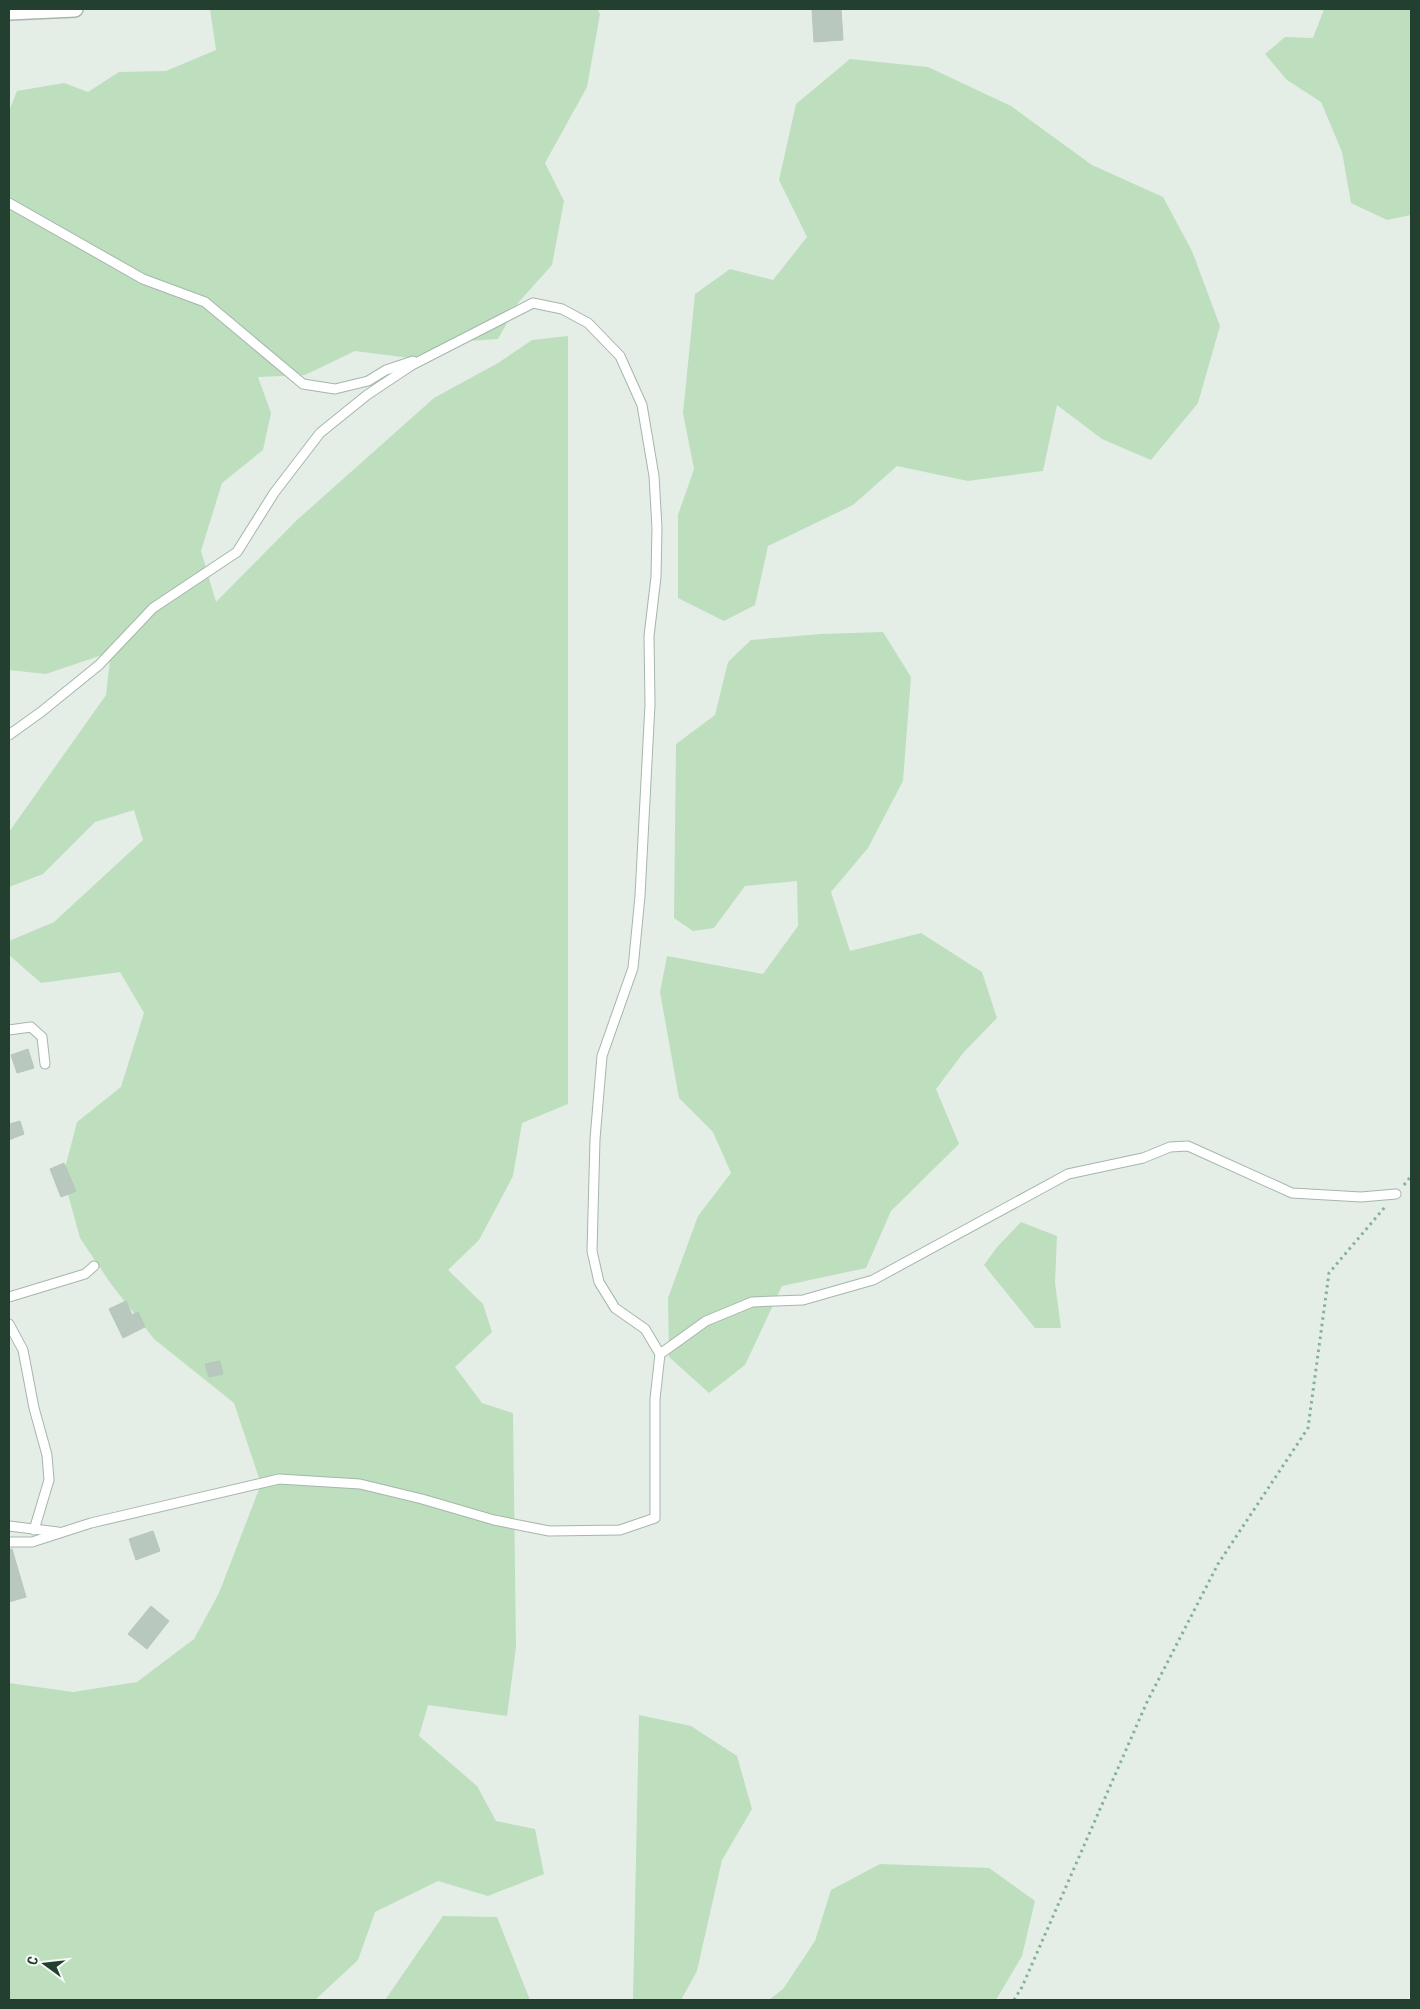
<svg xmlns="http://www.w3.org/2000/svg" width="1420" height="2009" font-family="'Roboto Condensed',sans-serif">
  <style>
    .green { fill: #bddfbd }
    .building { fill: #b9c8bf; stroke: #b6c7bc }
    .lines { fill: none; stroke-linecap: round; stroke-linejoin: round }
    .lane-casing { stroke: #a6b6ac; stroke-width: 11 }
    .street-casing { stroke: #a6b6ac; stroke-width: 18 }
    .path { stroke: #84b197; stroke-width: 3; stroke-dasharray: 2.5 4; stroke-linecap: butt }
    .lane { stroke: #fff; stroke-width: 9 }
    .street { stroke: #fff; stroke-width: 15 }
  </style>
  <rect width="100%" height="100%" fill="#e4eee7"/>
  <g class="green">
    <path d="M210,9h387l3,5 -13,73 -42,76 19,38 -12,64 -34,38 -20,36 -30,2 -58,17 -55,-7 -50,24 -47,2 13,36 -8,37 -41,33 -21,68 15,51 81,-82 137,-122 64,-35 34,-23 36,-4v768l-46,19 -9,53 -34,64 -31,30 35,34 9,28 -37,35 27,36 31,10 3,234 -9,69 -79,-11 -9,31 58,50 19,35 39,8 9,45 -56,22 -50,-15 -63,31 -17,48 -43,40h-306v-317l64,9 64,-10 57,-43 25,-46 42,-109 -27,-81 -80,-64 -43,-55 -31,-46 -17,-62 14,-54 44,-35 23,-74 -24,-41 -79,11 -32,-28v-14l45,-19 89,-82 -9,-30 -39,12 -52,52 -34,13v-55l97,-137 5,-43 -65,22 -37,-4v-559l8,-20 47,-8 24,9 31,-20 47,-1 50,-21z"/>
    <path d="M1324,9h87v206l-24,5 -36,-17 -9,-51 -21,-50 -34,-22 -22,-26 20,-17 28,1z"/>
    <path d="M850,59l78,8 83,39 81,59 71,32 29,54 28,75 -22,77 -47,57 -49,-21 -45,-34 -14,66 -75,10 -71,-15 -44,39 -85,41 -13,59 -31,16 -46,-23v-83l16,-46 -11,-56 12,-119 35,-25 43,11 34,-43 -28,-57 17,-76z"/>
    <path d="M883,632l28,45 -8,104 -35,67 -37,44 19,59 71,-18 61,39 15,46 -33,34 -28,37 23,55 -68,67 -25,57 -84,18 -37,79 -36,28 -40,-36 -1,-59 30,-82 33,-43 -18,-41 -34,-34 -19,-106 7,-36 96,18 35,-48 -1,-45 -52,5 -31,42 -21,3 -19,-13 2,-174 39,-29 13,-53 23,-22 70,-6z"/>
    <path d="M1021,1222l36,14 -2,47 6,45h-26l-51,-63 14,-19z"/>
    <path d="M639,1715l52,11 46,30 15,53 -30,51 -25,111 -16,29h-48z"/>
    <path d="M880,1864l109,4 46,33 -13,55 -26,44h-227l14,-11 32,-48 16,-51z"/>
    <path d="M443,1916l54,1 33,83h-145z"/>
  </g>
  <g class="building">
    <path d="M841,9l2,31 -29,2 -2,-32z"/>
    <path d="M28,1049l6,19 -17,5 -6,-18z"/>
    <path d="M20,1121l4,13 -15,6v-16z"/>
    <path d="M64,1163l12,28 -15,6 -11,-28z"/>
    <path d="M126,1301l6,14 6,-3 7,15 -22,11 -14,-29z"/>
    <path d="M220,1361l3,13 -14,3 -4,-13z"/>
    <path d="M153,1531l7,20 -24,9 -7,-21z"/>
    <path d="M12,1549l14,48 -17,5v-52z"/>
    <path d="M151,1606l18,15 -22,28 -19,-15z"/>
  </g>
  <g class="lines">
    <g class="lane-casing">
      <g id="lane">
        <path d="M9,203l134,76 62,23 98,82 32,5 33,-8 18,-11 27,-9"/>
        <path d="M9,735l32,-23 58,-47 54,-57 84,-56 37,-59 46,-60 47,-38 45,-30 121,-62 29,6 26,14 32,33 22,49 12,71 3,52 -1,49 -7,59 1,68 -10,192 -7,72 -31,88 -7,83 -3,112 7,31 16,26 30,21 15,25"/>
        <path d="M9,1030l22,-3 11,10 3,27"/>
        <path d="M9,1297l76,-23 9,-8"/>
        <path d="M9,1324l14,26 11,58 13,47 2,25 -15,50"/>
        <path d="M9,1526l49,6"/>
        <path d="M9,1542h23l59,-19 188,-44 81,5 62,15 72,21 55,11 71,-1 35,-12v-119l5,-45 46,-33 46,-19 51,-2 70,-20 195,-106 75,-16 27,-11 18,-1 104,47 69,4 35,-3"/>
      </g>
    </g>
    <g class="street-casing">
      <path id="street" d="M9,12l66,-3"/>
    </g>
    <g class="path">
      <path d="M1404,1185l7,-9"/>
      <path d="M1014,2000l8,-13 125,-285 71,-138 90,-136 21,-155 56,-66"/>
    </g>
    <use href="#lane" class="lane"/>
    <use href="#street" class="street"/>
  </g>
  <rect width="1420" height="2009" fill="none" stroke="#233f30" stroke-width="20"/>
  <g transform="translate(45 1964) rotate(285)" stroke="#f5faf6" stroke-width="4" paint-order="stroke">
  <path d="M0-4L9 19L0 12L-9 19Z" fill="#233f30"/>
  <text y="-8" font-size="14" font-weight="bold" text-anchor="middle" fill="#233f30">С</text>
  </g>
</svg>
